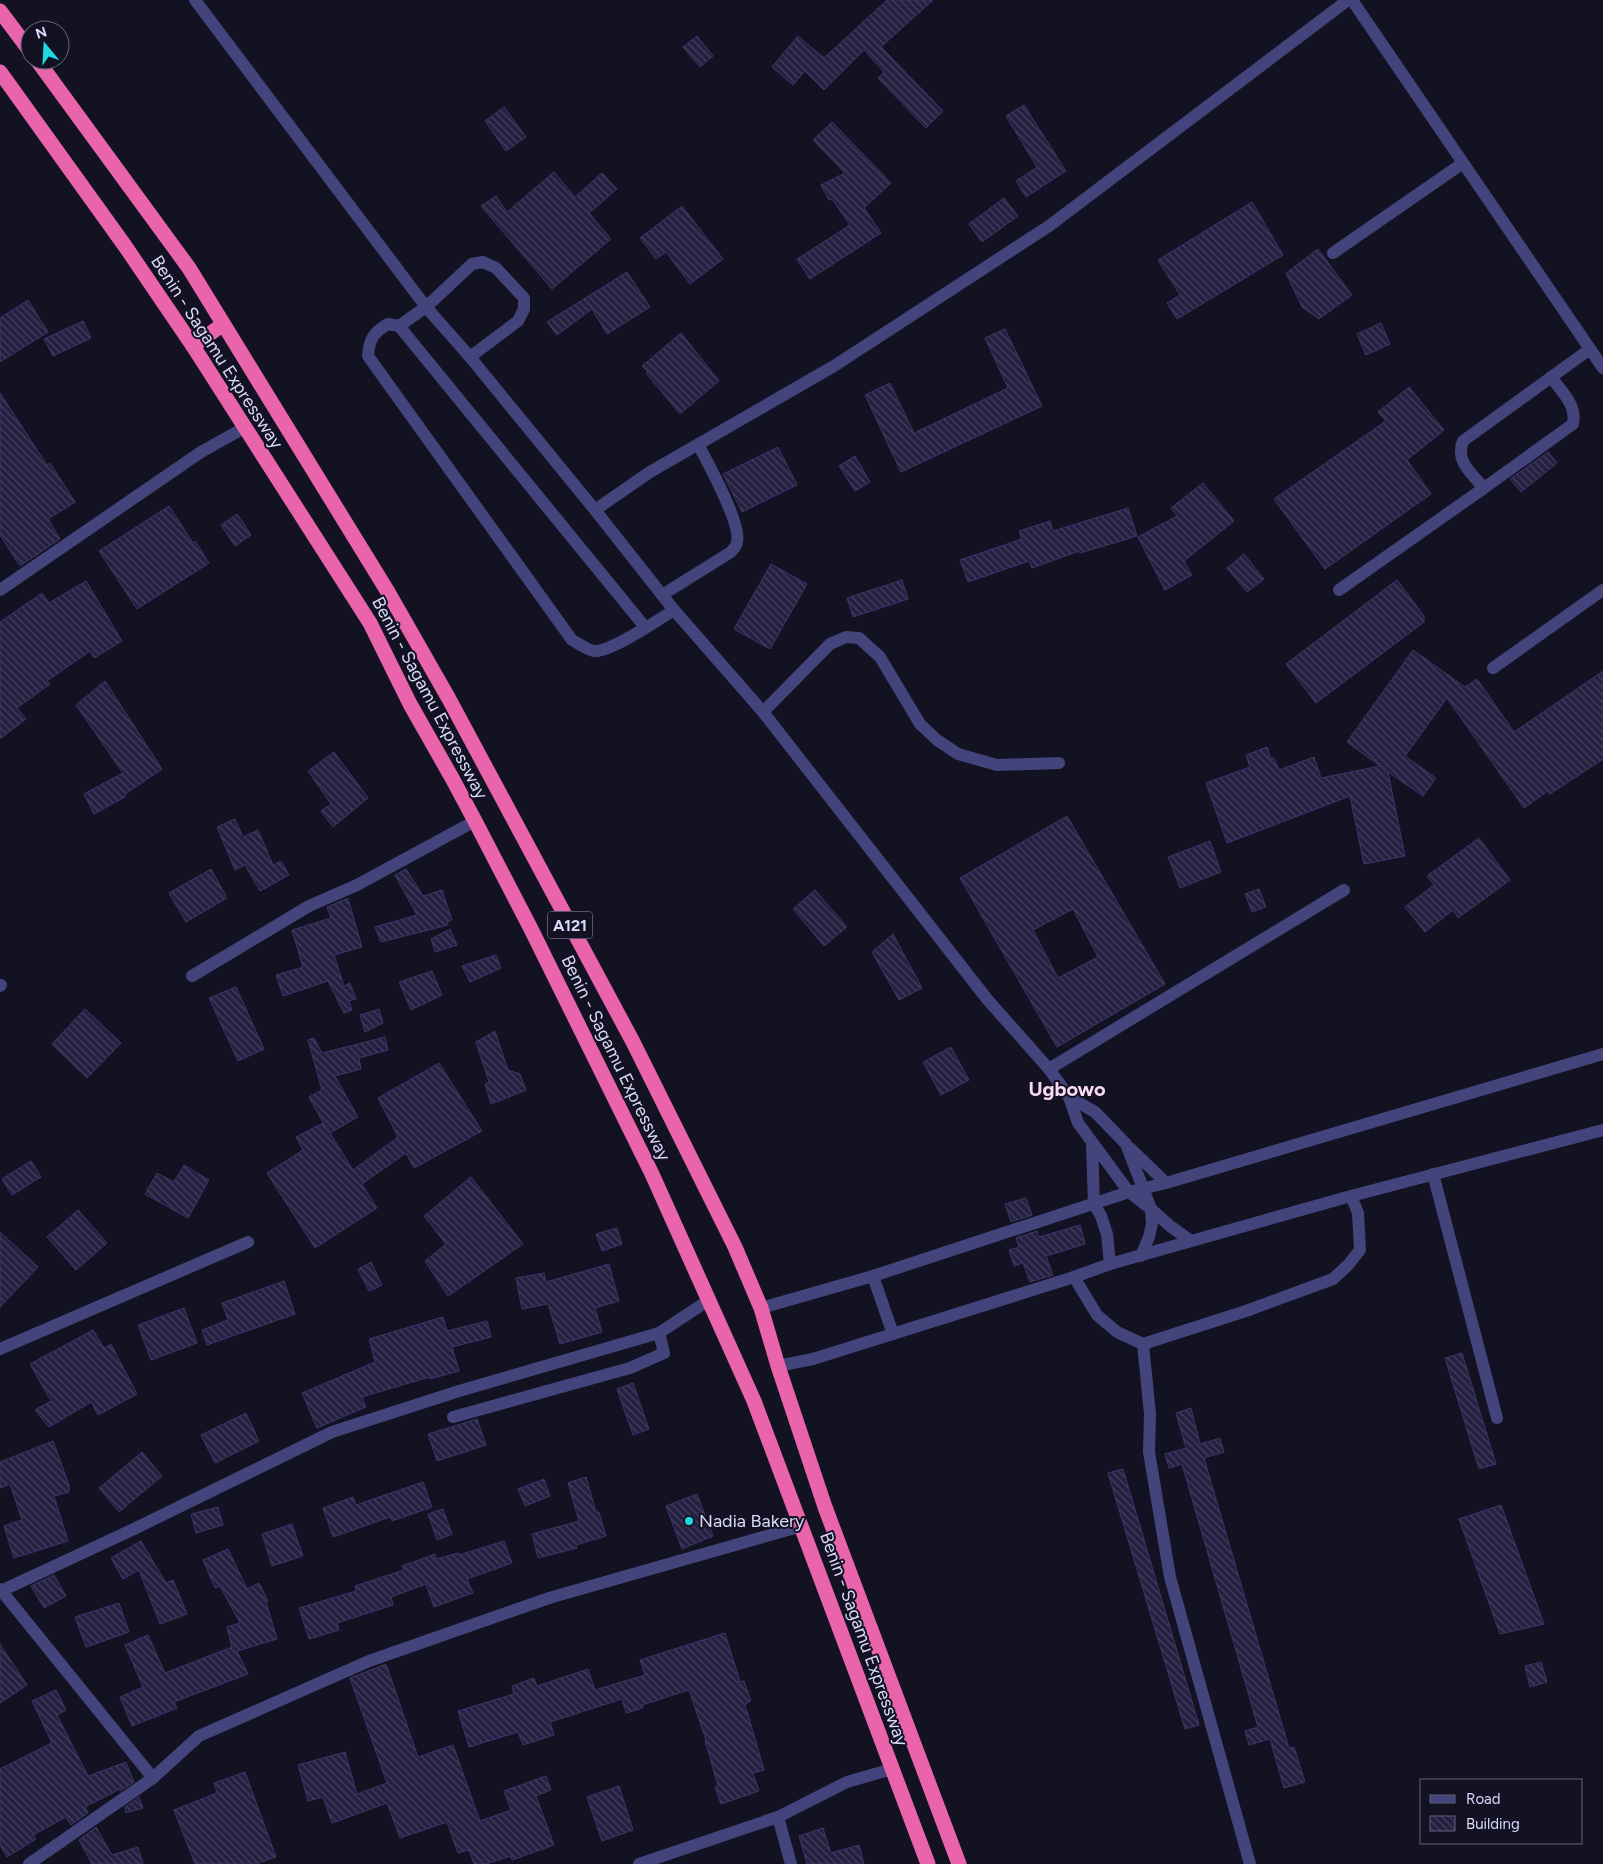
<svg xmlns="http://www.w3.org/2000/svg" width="1603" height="1864" font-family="Figtree,sans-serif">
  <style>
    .building { fill: url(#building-back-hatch); stroke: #3c356a; fill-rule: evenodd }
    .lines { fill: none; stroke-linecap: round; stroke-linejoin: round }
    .minor { stroke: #43447b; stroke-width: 12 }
    .highway { stroke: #ea64ac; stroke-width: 15 }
    .poi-dot { fill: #1fd9e0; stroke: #131223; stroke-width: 2 }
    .labels { text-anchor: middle; stroke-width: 4; stroke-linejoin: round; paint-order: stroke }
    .shield { fill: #131223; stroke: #9e9dba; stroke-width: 1 }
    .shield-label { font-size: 16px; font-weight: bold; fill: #dad9fa }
    .street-label { font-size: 18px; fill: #dad9fa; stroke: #131223 }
    .poi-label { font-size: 18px; fill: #dad9fa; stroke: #131223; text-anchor: start }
    .quarter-label { font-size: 20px; font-weight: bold; fill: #fadaf0; stroke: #131223 }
  </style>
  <defs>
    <pattern id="building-back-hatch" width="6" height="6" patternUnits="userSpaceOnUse" patternTransform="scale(1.25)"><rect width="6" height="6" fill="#252041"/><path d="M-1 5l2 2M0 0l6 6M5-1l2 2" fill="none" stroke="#44405d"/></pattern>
  </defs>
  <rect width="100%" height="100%" fill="#131223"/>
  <g class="building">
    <path d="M887,0h46l-52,47 62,64 -17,17 -48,-50 6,-6 -20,-22 -40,40 -19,-19 -12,14 -21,-18 26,-31 26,22z"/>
    <path d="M697,36l16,20 -13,11 -17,-20z"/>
    <path d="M1024,105l42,66 -40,26 -10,-16 21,-14 -31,-51z"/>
    <path d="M504,107l22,30 -20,14 -21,-30z"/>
    <path d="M832,122l59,61 -27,25 17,25 -71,46 -13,-20 53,-34 -18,-26 -3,1 -8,-15 24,-12 -32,-33z"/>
    <path d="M554,172l21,25 27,-24 15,16 -28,24 22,26 -59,50 -71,-83 15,-10 11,16z"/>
    <path d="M1004,198l14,18 -36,26 -13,-18z"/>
    <path d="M1252,202l31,53 -106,64 -10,-16 13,-8 -22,-35z"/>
    <path d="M682,206l41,53 -33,25 -24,-32 -10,7 -16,-21z"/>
    <path d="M1318,249l34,46 -33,24 -17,-12 -16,-34z"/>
    <path d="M627,272l23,35 -43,27 -15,-25 -35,26 -10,-13z"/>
    <path d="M28,300l20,32 -48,30v-44z"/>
    <path d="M83,321l8,17 -38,18 -9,-17z"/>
    <path d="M1381,323l9,21 -24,11 -9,-21z"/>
    <path d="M1005,329l37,77 -141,66 -36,-77 25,-12 24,50 94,-45 -23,-50z"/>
    <path d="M681,333l38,48 -39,33 -34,-41 2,-1 -6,-6z"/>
    <path d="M1409,387l35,43 -37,30 24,34 -106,75 -51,-70 112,-78 -8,-9z"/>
    <path d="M0,393l47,72 3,-2 25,39 -27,17 12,20 -40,27 -20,-31z"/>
    <path d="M778,447l19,38 -55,27 -19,-38z"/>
    <path d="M1548,452l9,11 -36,29 -11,-13z"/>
    <path d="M855,456l15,26 -15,9 -16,-25z"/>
    <path d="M1203,483l31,38 -50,40 8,14 -27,15 -27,-53 39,-21 -6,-8z"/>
    <path d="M169,506l24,37 2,-2 14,22 -72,46 -38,-58z"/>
    <path d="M1128,508l9,28 -57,17 -1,-2 -47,17 -3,-7 -61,21 -8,-22 62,-21 -3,-8 31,-10 3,10z"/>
    <path d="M237,514l14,21 -16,11 -14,-21z"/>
    <path d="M1244,554l20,25 -17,13 -20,-24z"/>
    <path d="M771,564l36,20 -37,65 -36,-20z"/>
    <path d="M902,580l6,19 -55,18 -6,-19z"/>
    <path d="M1397,580l27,36v6l-108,81 -30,-39z"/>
    <path d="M86,581l36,60 -28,17 -4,-7 -43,30 3,3 -33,24 9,11 -26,20v-117l42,-29 7,10z"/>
    <path d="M1413,650l52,37 12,-8 37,53 89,-61v88l-53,35 -2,-3 -24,17 -77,-110 -42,58 31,22 -13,18 -35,-24 17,84 -41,8 -14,-68 -123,47 -21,-60 44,-16 -4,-12 21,-8 4,12 3,-1 5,12 35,-13 7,21 59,-12 -33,-24z"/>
    <path d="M105,681l57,88 -38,26 1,2 -31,17 -10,-20 39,-21 -47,-68z"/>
    <path d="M334,752l34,46 -35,29 -12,-16 10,-7 -23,-33z"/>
    <path d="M1067,816l98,168 -108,63 -97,-169zM1073,909l25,48 -40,21 -25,-48z"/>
    <path d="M235,819l8,18 15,-7 15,35 8,-4 8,14 -29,16 -15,-26 -10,5 -18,-43z"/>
    <path d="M1479,838l31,42 -52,38 -5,-8 -28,22 -20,-25 29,-22 -7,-9z"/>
    <path d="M1210,841l11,31 -41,16 -12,-31z"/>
    <path d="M211,869l16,29 -41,24 -17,-29z"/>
    <path d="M406,869l17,27 19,-6 10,30 -5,2 1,3 -67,17 -6,-15 42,-12 -22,-40z"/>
    <path d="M1259,889l7,18 -14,5 -7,-18z"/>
    <path d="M815,890l32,37 -23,19 -31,-37z"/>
    <path d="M348,898l14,49 -28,8 10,31 6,-3 6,16 -7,2 3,9 -8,3 -16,-32 -45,15 -7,-21 27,-8 -11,-37 39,-12 -4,-11z"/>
    <path d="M450,929l7,16 -22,7 -4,-13z"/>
    <path d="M893,934l29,54 -23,12 -27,-48z"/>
    <path d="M496,955l5,13 -31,14 -8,-16z"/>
    <path d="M432,971l10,24 -31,15 -12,-28z"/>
    <path d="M236,987l28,62 -26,12 -29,-63z"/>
    <path d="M85,1009l36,34 -34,35 -35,-34z"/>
    <path d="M379,1009l4,14 -18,9 -5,-17z"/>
    <path d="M495,1031l13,39 12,4 6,16 -35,14 -6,-20 4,-2 -13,-40z"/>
    <path d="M385,1037l3,13 -29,8 2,11 -26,7 23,41 -28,16 23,37 45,-33 -20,-39 61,-35 43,68 -68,37 -8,-15 -44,31 15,24 -62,40 -48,-75 36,-23 -7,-13 27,-14 4,7 -18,-33 13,-7 -14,-50 6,-2 8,15z"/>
    <path d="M951,1047l18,33 -28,15 -18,-33z"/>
    <path d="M31,1161l10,16 -29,18 -10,-16z"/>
    <path d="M184,1165l25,15 -21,38 -43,-24 12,-21 17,9z"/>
    <path d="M471,1177l52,67 -75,52 -23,-35 21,-17 -22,-28z"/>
    <path d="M1026,1198l6,17 -21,7 -6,-18z"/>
    <path d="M78,1210l29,33 -31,27 -29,-33z"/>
    <path d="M1080,1225l5,19 -39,12 7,19 -23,7 -7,-19 -9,3 -5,-16 10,-3 -3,-9 21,-7 2,6z"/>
    <path d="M617,1228l5,16 -20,7 -6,-17z"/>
    <path d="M0,1232l38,35 -38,40z"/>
    <path d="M371,1262l11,23 -13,6 -11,-22z"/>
    <path d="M609,1264l10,37 -24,7 7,24 -42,12 -12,-40 -26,5 -6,-31 28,-5 2,9z"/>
    <path d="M284,1281l11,33 -88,31 -5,-15 26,-10 -6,-17z"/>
    <path d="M184,1308l13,35 -46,17 -13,-35z"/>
    <path d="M443,1317l4,14 40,-10 4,16 -39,10 7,24 -29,8 -1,-2 -67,20 4,10 -49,21 -15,-35 73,-31 -6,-23z"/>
    <path d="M93,1330l11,18 7,-4 26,50 -39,21 -7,-13 -42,25 -14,-17 16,-9 -21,-37z"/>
    <path d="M1462,1353l34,111 -17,5 -34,-111z"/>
    <path d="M633,1383l16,46 -16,6 -16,-46z"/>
    <path d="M1191,1408l9,36 20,-6 4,14 -20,6 85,290 5,-1 11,35 -21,6 -14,-49 -21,6 -4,-14 13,-4 -76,-263 -13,4 -4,-14 21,-6 -10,-35z"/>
    <path d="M246,1413l13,28 -44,22 -14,-28z"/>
    <path d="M477,1419l9,26 -49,16 -9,-27z"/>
    <path d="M53,1441l16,44v7l-15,4 14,45 -54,17 -10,-32 18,-6 -12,-36 -10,4v-26z"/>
    <path d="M142,1452l20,24 -43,36 -20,-24z"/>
    <path d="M1123,1469l76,256 -14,4 -77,-256z"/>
    <path d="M586,1477l10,35h3l7,24 -30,9 1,3 -39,10 -6,-24 47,-13 -11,-38z"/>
    <path d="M544,1479l6,17 -25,10 -7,-17z"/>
    <path d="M423,1482l9,25 -40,14 -2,-4 -57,20 -10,-29 30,-11 3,8z"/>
    <path d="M697,1494l16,42 -31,13 -16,-43z"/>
    <path d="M1501,1505l43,119 -44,10 -41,-115z"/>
    <path d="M218,1507l5,18 -27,8 -5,-19z"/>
    <path d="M443,1509l9,25 -15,6 -9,-26z"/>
    <path d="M292,1524l11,32 -31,10 -10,-32z"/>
    <path d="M141,1541l25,42 7,-3 14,34 -27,10 -21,-54 -16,9 -12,-21z"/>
    <path d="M504,1541l8,22 -45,16 6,14 -39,14 -8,-23 -35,13 2,8 -56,18 2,7 -30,9 -10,-31 57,-17 -1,-5 49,-16 -2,-4 33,-12 1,5 22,-6 1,2z"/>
    <path d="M228,1549l19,40 12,-6 9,18 -2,1 11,37 -40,12 11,23 -74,28 3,6 -45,18 -12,-29 23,-10 -18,-42 23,-10 17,38 67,-26 -5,-20 13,-4 -20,-37 -5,2 -12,-28z"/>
    <path d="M54,1575l12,21 -22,12 -13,-22z"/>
    <path d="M119,1603l10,29 -43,15 -11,-30z"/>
    <path d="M725,1633l15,49 4,-1 7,20 -6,3 19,66 -11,3 6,18 -38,13 -6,-17 3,-1 -13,-46h1l-17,-50 -47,15 1,3 -17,5 -4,-14 -72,23 4,13 -31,10 -5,-13 -49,15 -11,-36 56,-17 -2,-8 22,-8 3,8 51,-17 7,21 50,-15 -5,-15z"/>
    <path d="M0,1644l27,41 -27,18z"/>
    <path d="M1541,1662l6,20 -17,5 -5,-21z"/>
    <path d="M386,1664l32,93 35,-12 27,76 31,-11 -7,-19 42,-15 5,14 -15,6 18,49 -42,15 -1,-4 -25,8h-12l-5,-14 -11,3 -11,-31 -47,16 -13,-35 -55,20 -9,-26 -15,4 -10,-36 47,-13 12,42 30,-11 -37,-105z"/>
    <path d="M56,1690l10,20 -9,5 31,61 38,-14 8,20 -14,9v-2l-35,18 3,6 -17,12 -5,-8 -33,18 3,4 -29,18 -7,-12v-76l52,-26 -20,-42z"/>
    <path d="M245,1772l31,85 -20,7h-61l-21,-54 43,-17 -3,-10z"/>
    <path d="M619,1786l14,44 -31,11 -15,-44z"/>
    <path d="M139,1797l4,11 -17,5 -1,-6z"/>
    <path d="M96,1827l16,28 26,-8 5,17h-51l-13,-24z"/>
    <path d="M823,1828l8,25 28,-8 5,19h-57l-8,-28z"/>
  </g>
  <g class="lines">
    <g class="minor">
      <path d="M195,0l231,307 44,50 125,153 79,100 89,102 224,287 62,70 20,28 9,26 51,69 22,17 19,17 21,15"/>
      <path d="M1352,0l251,368"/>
      <path d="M1333,253l130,-90"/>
      <path d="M399,326l27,-19 46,-43 11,-2 13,6 28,30v11l-6,12 -48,36"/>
      <path d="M1484,488l89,-64c4,-19 -11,-32 -22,-47"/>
      <path d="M595,510l55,-38 184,-106 215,-140 299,-226"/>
      <path d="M0,590l201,-138 43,-24"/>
      <path d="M1339,590l145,-102c-13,-15 -29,-27 -21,-47l127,-92"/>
      <path d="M662,595l69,-43c2,-3 6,-6 6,-10 5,-18 -30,-80 -39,-98"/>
      <path d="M645,627l-246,-301 -11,-2c-14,8 -19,15 -20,32l204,284c6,3 15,10 22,11 17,1 64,-31 80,-41"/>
      <path d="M1493,668l110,-78"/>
      <path d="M763,712l67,-68 16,-7 13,1 21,19 40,67 17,16 21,14 39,11 62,-2"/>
      <path d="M192,976l117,-70 48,-21 118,-64"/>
      <path d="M0,986l1,-1"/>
      <path d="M1049,1069l295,-179"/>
      <path d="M1069,1097l26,15 31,32 25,65 1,15 -3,13 -8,19"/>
      <path d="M1092,1143l2,61 7,12 6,18 3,30"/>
      <path d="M1130,1148l36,35"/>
      <path d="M1433,1174l64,244"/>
      <path d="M873,1276l20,58"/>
      <path d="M1074,1277l23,38 20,17 26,12 103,-33 87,-32 15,-14 12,-15 -2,-37 -7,-17"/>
      <path d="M761,1308l112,-32 256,-84 37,-9 437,-129"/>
      <path d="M1143,1344l7,70 -1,38 21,125 80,287"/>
      <path d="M0,1349l248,-107"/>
      <path d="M778,1366l35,-7 261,-82 36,-13 241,-68 252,-66"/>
      <path d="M453,1417l177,-49 34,-15 -5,-20"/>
      <path d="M0,1589l153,189"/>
      <path d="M1,1591l135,-63 196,-96 127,-41 200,-58 50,-33"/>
      <path d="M778,1817l13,47"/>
      <path d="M29,1864l124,-86 46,-42 170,-75 180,-63 253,-72"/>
      <path d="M639,1864l139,-47 69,-35 45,-13"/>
    </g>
    <g class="highway">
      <path d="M0,11l30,40"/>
      <path d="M37,60l152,208 199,324 61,107 184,343 102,205 26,61 17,58 47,141 134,357"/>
      <path d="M0,72l125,174 68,100 177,277 40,81 42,74 23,43 56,108 121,245 102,227 174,463"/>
      <path d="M193,346l29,-21"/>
    </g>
  </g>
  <circle class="poi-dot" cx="689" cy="1521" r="5"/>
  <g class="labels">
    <rect class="shield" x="547.5" y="911.5" width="45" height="27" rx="4"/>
    <g class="shield-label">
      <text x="570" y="931">A121</text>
    </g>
    <g class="street-label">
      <text transform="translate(217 352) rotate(57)" y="6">Benin - Sagamu Expressway</text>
      <text transform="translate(430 698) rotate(62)" y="6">Benin - Sagamu Expressway</text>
      <text transform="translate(616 1058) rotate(64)" y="6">Benin - Sagamu Expressway</text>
      <text transform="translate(864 1639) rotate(70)" y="6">Benin - Sagamu Expressway</text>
    </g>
    <g class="poi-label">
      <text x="699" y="1527">Nadia Bakery</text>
    </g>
    <g class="quarter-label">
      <text x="1067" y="1096">Ugbowo</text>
    </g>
  </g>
  <rect x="1420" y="1779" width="162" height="65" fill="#131223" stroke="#636279"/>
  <rect x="1430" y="1795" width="25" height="8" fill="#43447b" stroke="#636279"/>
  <text x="1466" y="1804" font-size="15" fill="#dad9fa">Road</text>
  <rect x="1430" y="1816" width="25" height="15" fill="url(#building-back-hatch)" stroke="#636279"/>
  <text x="1466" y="1829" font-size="15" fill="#dad9fa">Building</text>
  <g transform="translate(45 45) rotate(342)"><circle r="24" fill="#131223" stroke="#636279"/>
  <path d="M0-4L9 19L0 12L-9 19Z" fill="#1fd9e0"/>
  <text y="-8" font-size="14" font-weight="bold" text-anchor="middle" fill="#dad9fa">N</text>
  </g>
</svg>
